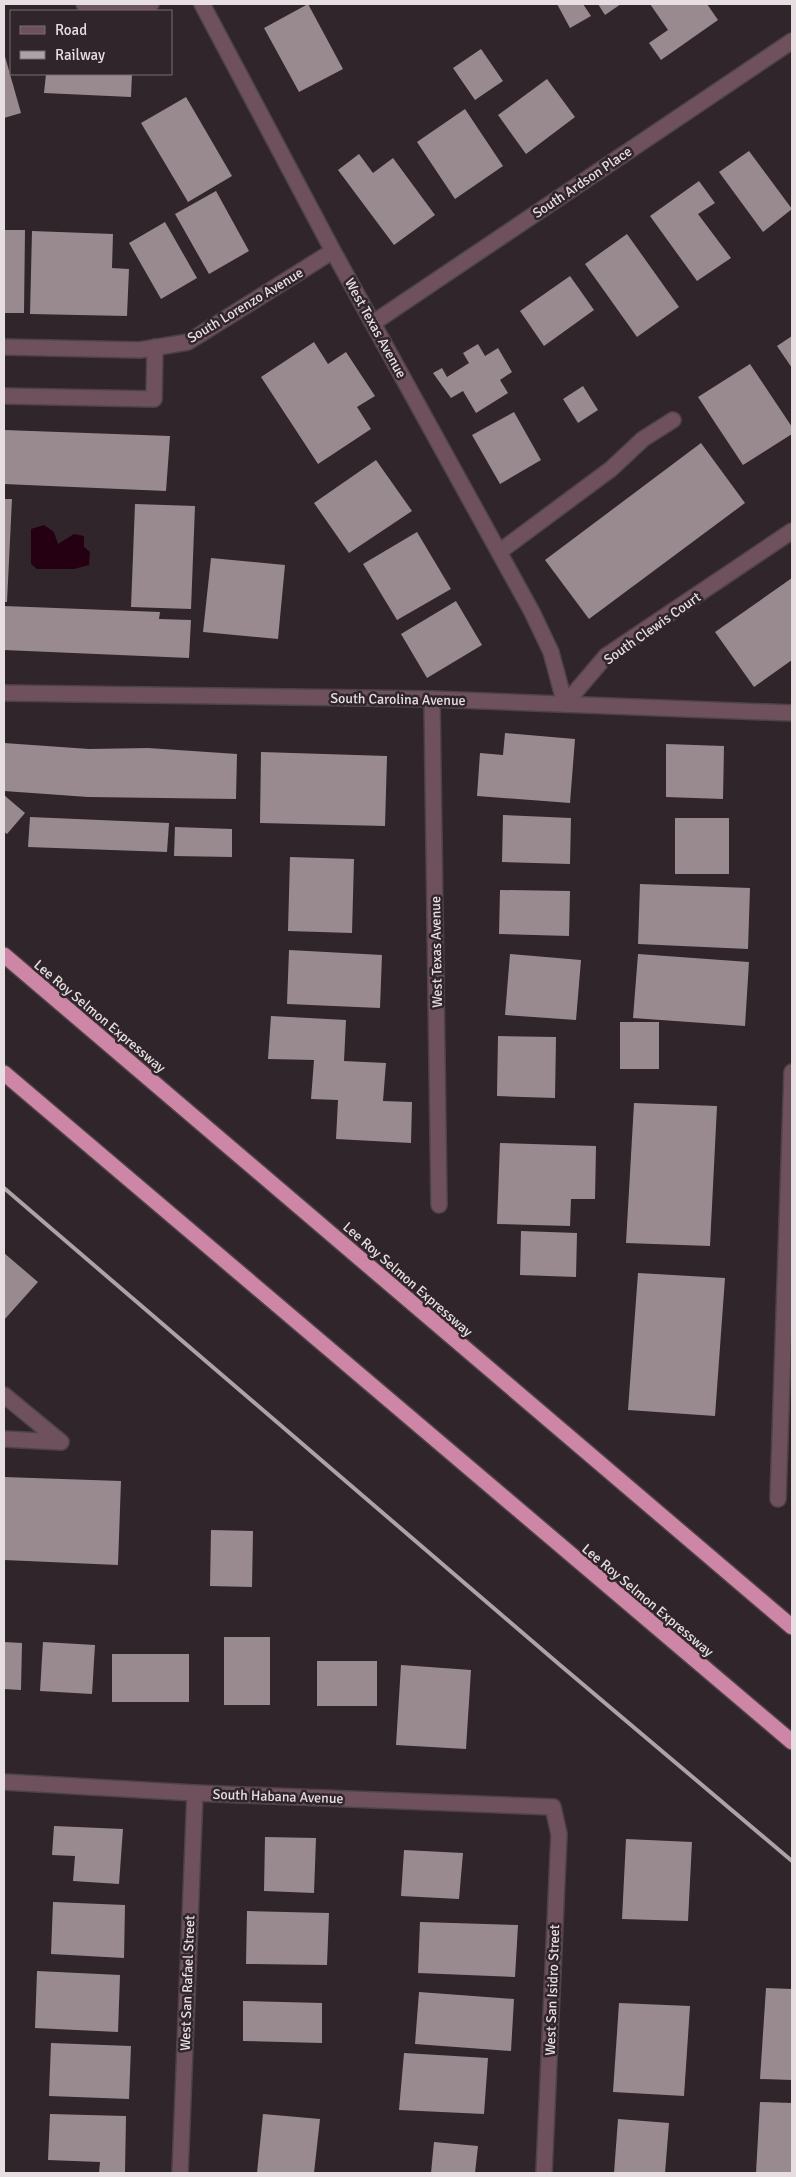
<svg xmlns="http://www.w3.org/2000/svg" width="796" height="2177" font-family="Signika,sans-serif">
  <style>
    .water { fill: #250013 }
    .building { fill: #998a90 }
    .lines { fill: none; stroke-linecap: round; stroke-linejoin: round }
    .minor-casing { stroke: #4d4347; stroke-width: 18 }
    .highway-casing { stroke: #4d4347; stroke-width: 18 }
    .minor { stroke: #6e515d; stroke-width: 15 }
    .highway { stroke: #cd86a5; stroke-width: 15 }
    .rail { stroke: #aca3a6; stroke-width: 4 }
    .labels { text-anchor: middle; stroke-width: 5; stroke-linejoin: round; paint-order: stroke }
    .street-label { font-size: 14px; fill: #e6dee1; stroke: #30252a }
  </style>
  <rect width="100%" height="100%" fill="#30252a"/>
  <path class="water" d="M44,525l10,7 4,12 16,-10 10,2v11l6,5 -1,13 -15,4h-37l-6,-5v-35z"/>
  <g class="building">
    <path d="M308,4l35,65 -44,23 -35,-64z"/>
    <path d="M557,4h26l8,12 -21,12z"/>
    <path d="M598,4h23l-16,11z"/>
    <path d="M650,4h57l11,16 -57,40 -12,-17 19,-13z"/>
    <path d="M481,49l22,32 -28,19 -22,-32z"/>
    <path d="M4,53l17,60 -17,5z"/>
    <path d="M46,74h86l-1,23 -87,-4z"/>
    <path d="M547,79l28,38 -49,37 -28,-39z"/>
    <path d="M186,97l46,79 -44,26 -47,-79z"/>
    <path d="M465,109l38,57 -48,33 -38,-57z"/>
    <path d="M749,151l43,58 -29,23 -44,-60z"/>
    <path d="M359,154l14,19 20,-15 42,57 -41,30 -56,-75z"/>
    <path d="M699,181l16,22 -17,11 33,44 -34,23 -47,-65z"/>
    <path d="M216,191l33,60 -40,23 -34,-60z"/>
    <path d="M165,222l32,56 -36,21 -32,-56z"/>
    <path d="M4,230h21l-1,83h-20z"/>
    <path d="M32,231l81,3 -1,34 17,1 -2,47 -97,-2z"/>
    <path d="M627,234l52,73 -42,30 -52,-73z"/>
    <path d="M570,276l24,34 -50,36 -24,-35z"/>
    <path d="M792,336v32l-15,-22z"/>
    <path d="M314,342l14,22 18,-12 29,44 -18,11 14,22 -53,35 -57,-87z"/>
    <path d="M478,344l7,12 13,-8 14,24 -12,8 8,13 -32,20 -13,-22 -12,7 -18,-25 9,-5 5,9 22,-14 -6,-10z"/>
    <path d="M750,364l42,63v7l-49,31 -45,-68z"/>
    <path d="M583,386l15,24 -20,13 -15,-24z"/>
    <path d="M514,412l27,48 -41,24 -28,-49z"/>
    <path d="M4,430l166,6 -4,55 -162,-7z"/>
    <path d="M701,443l44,60 -156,116 -44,-59z"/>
    <path d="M376,460l36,51 -63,42 -35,-50z"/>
    <path d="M4,499h8l-5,103h-3z"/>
    <path d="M135,504l60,2 -4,103 -60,-2z"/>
    <path d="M417,532l34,57 -54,31 -34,-56z"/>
    <path d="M211,558l74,7 -7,74 -75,-7z"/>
    <path d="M792,578v82l-38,27 -39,-55z"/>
    <path d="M456,601l26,44 -55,33 -26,-44z"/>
    <path d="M4,606l156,6 -1,7 32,1 -2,38 -185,-8z"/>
    <path d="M505,733l70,6 -5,64 -93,-7 3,-43 23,2z"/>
    <path d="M4,743l85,6 59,-1 89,6 -1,45 -148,-2 -84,-6z"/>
    <path d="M666,744l58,2 -1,53 -57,-2z"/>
    <path d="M261,752l126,4 -2,70 -125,-3z"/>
    <path d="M4,795l21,18 -18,21 -3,-2z"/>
    <path d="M503,815l68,3 -1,46 -68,-2z"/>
    <path d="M30,817l139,6 -2,29 -139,-5z"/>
    <rect x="675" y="818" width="54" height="56"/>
    <path d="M175,827l57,2v28l-58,-1z"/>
    <path d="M290,857l64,2 -2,74 -64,-2z"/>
    <path d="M640,884l110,4 -2,61 -110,-5z"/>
    <path d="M500,890l70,1 -1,45 -70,-2z"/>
    <path d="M289,950l93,5 -2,53 -93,-4z"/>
    <path d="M510,954l71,6 -5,60 -71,-5z"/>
    <path d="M638,954l111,8 -4,64 -112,-8z"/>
    <path d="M271,1016l75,4 -2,41 42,2 -3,38 29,1 -1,41 -75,-4 2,-39 -27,-1 3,-39 -46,-1z"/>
    <rect x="620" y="1022" width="39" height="47"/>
    <path d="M498,1036l58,1 -1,61 -58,-2z"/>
    <path d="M634,1103l83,3 -7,140 -84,-3z"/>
    <path d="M500,1143l96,3 -1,53h-24l-1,27 -73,-2z"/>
    <path d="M521,1231l56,2 -1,44 -56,-2z"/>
    <path d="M4,1253l34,29 -34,38z"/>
    <path d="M638,1273l87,5 -10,138 -87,-6z"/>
    <path d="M4,1477l117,4 -3,84 -114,-5z"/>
    <path d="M211,1530l42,1 -1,56 -42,-1z"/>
    <rect x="224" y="1637" width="46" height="68"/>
    <path d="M4,1642l18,1 -1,47 -17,-1z"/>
    <path d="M43,1642l52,3 -3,49 -52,-3z"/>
    <rect x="112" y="1654" width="77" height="48"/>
    <rect x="317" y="1661" width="60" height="45"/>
    <path d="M401,1665l70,5 -5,79 -70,-4z"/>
    <path d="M54,1826l69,3 -4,55 -46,-3 2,-25 -23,-1z"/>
    <path d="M265,1837l51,1 -2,55 -50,-2z"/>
    <path d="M626,1839l66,3 -4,79 -66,-2z"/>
    <path d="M404,1850l59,3 -4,46 -58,-3z"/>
    <path d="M53,1902l72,3 -1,53 -73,-4z"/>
    <path d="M247,1911l82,2 -2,52 -81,-1z"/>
    <path d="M420,1922l98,3 -3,52 -97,-4z"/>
    <path d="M37,1971l83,4 -2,57 -83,-4z"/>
    <path d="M766,1988l26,1v91l-32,-1z"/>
    <path d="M419,1992l95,7 -3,52 -96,-7z"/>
    <path d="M243,2001l79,2v40l-79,-2z"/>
    <path d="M619,2003l71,3 -6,90 -71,-4z"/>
    <path d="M51,2043l80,3 -2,53 -80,-3z"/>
    <path d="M404,2053l84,5 -4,56 -85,-4z"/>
    <path d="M760,2102l32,1v70h-36z"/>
    <path d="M50,2114l76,2 -1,57h-26l1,-11 -52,-2z"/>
    <path d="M263,2114l57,5 -6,54h-57z"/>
    <path d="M618,2119l51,4 -4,50h-51z"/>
    <path d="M434,2142l44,4 -3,27h-44z"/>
  </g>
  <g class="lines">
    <g class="minor-casing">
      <g id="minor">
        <path d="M84,4l59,2 8,-2"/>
        <path d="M202,4l131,247 199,361 19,40 14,52 41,-48 186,-125"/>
        <path d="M373,323l419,-282"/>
        <path d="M4,347l136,3 48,-8 145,-91"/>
        <path d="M4,396l150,3 1,-52"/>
        <path d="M499,552l112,-83 32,-30 30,-19"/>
        <path d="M4,693l428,6 360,14"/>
        <path d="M432,699l7,506"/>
        <path d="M4,1395l57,47 -57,-3"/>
        <path d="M778,1499l14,-427"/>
        <path d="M4,1782l191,11 358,14 6,27 -15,339"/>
        <path d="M180,2173l15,-380"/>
      </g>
    </g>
    <g class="highway-casing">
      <g id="highway">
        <path d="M4,955l788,672"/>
        <path d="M4,1073l788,669"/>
      </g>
    </g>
    <use href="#minor" class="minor"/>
    <use href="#highway" class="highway"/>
    <path class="rail" d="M4,1188l556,477 232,196"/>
  </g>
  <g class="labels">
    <g class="street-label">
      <text transform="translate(582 182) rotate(-34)" y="5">South Ardson Place</text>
      <text transform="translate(245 305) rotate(-31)" y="5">South Lorenzo Avenue</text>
      <text transform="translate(376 328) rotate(61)" y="5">West Texas Avenue</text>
      <text transform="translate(652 628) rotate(-35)" y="5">South Clewis Court</text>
      <text transform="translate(398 699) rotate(1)" y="5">South Carolina Avenue</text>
      <text transform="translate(436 952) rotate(-91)" y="5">West Texas Avenue</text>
      <text transform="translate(100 1016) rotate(40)" y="5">Lee Roy Selmon Expressway</text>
      <text transform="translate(408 1279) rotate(41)" y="5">Lee Roy Selmon Expressway</text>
      <text transform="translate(648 1600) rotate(40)" y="5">Lee Roy Selmon Expressway</text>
      <text transform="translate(278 1796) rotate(2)" y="5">South Habana Avenue</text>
      <text transform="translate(187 1983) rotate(-88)" y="5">West San Rafael Street</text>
      <text transform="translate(552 1990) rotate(-88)" y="5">West San Isidro Street</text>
    </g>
  </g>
  <rect width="796" height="2177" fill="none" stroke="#e6dee1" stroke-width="10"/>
  <rect x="10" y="10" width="162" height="65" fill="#30252a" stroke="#796f73"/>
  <rect x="20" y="26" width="25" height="8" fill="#6e515d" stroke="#796f73"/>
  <text x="55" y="35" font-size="15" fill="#e6dee1">Road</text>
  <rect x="20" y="51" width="25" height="8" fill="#aca3a6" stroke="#796f73"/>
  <text x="55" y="60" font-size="15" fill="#e6dee1">Railway</text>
</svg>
